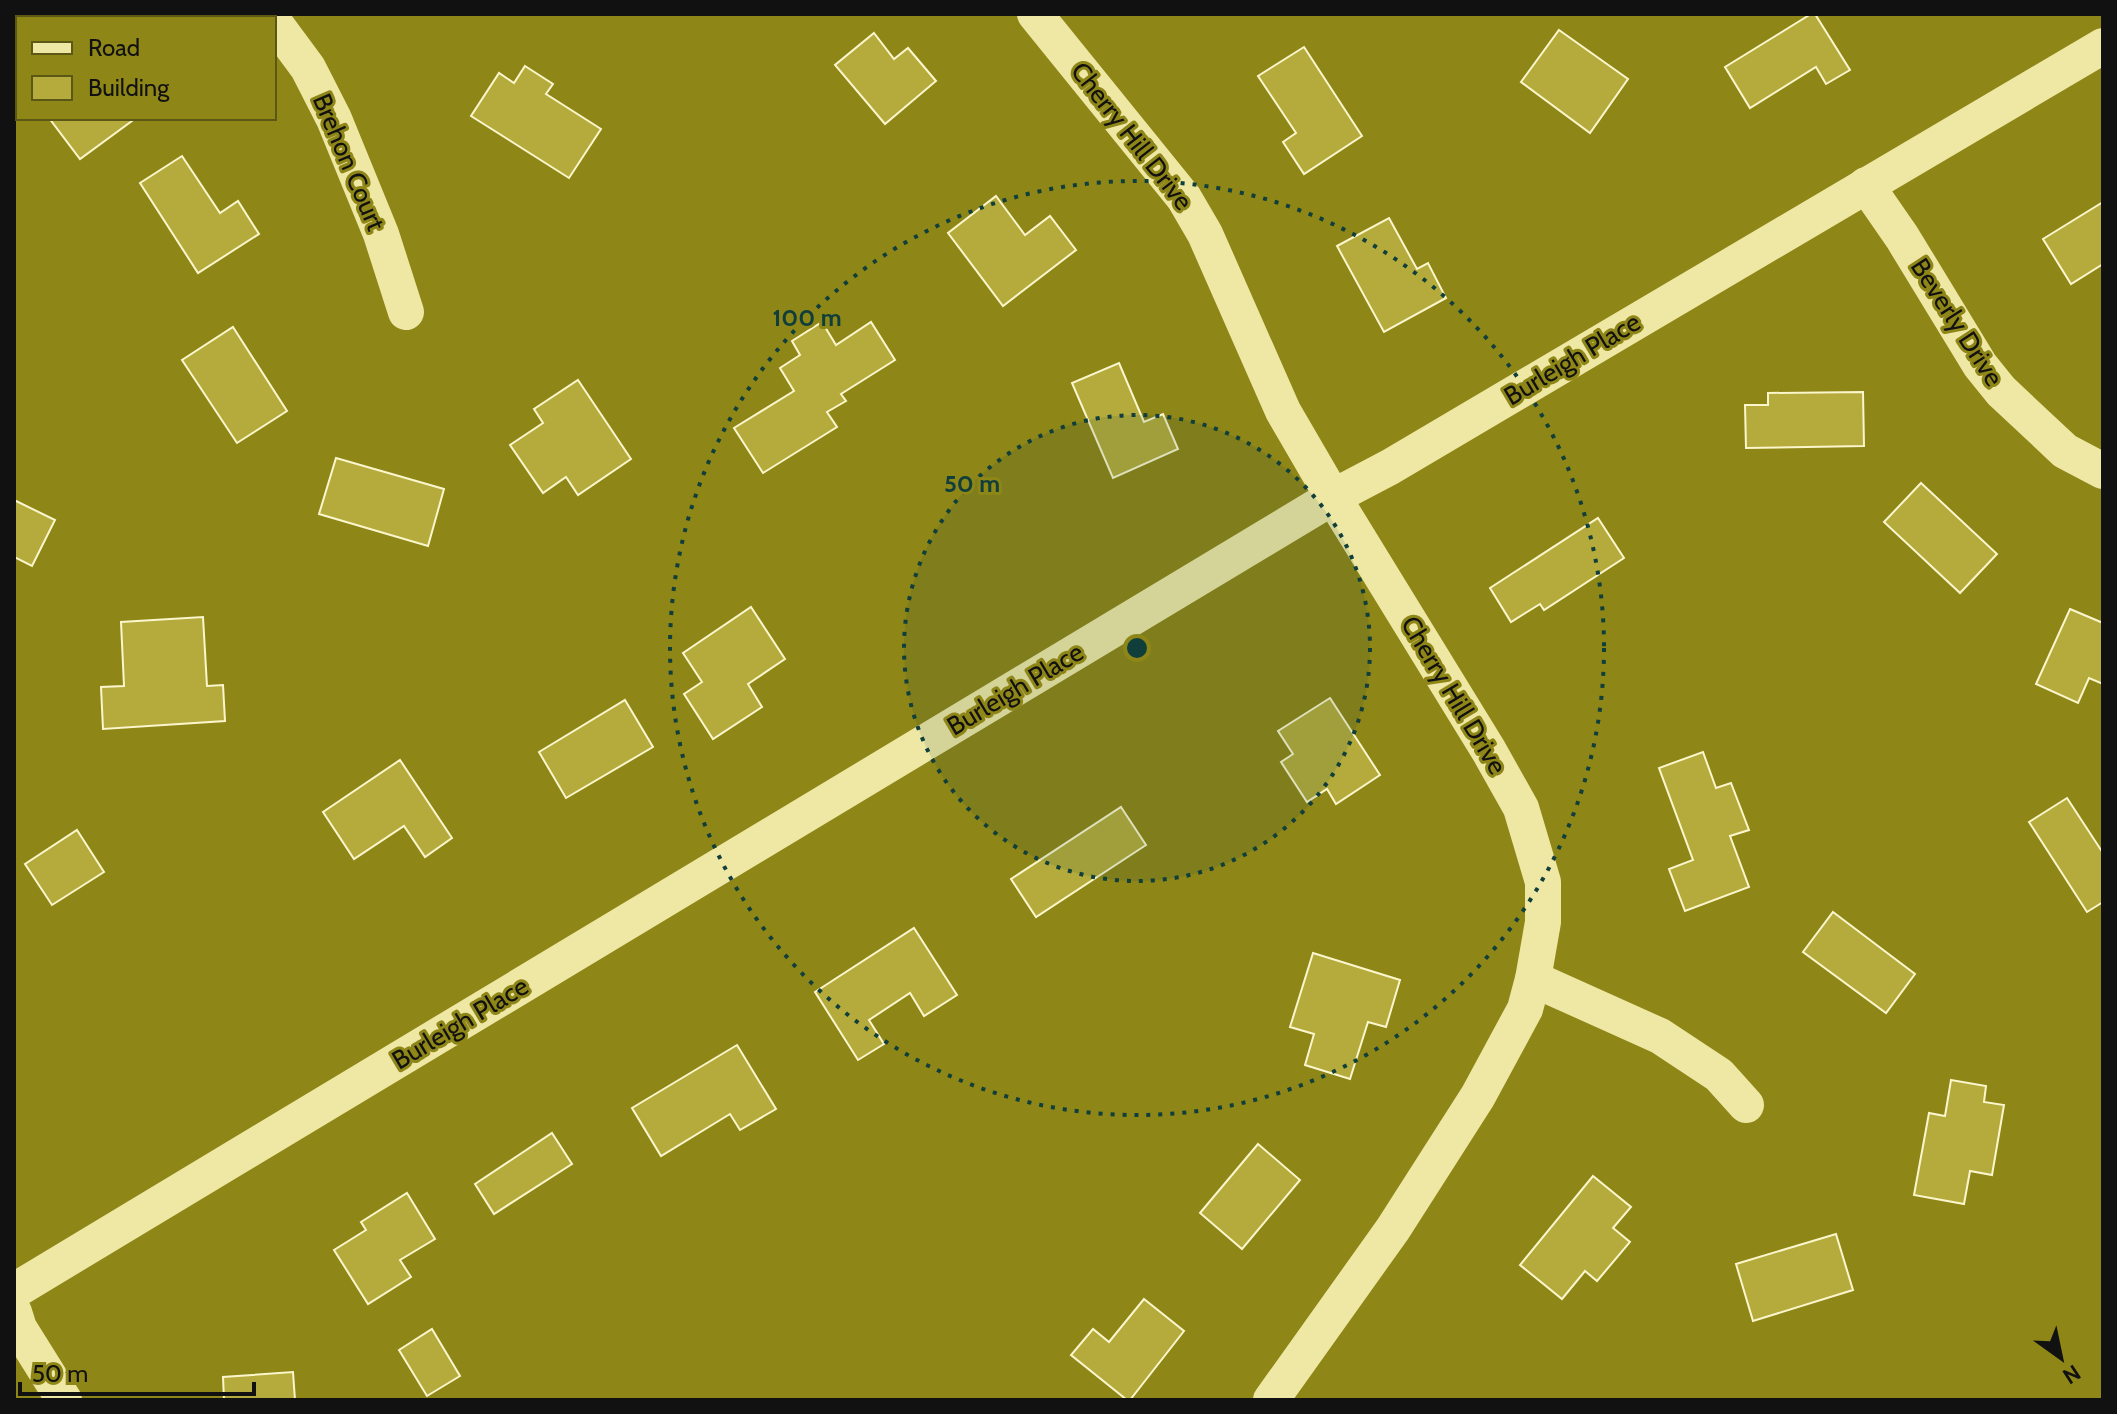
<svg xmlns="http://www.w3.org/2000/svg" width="2117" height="1414" font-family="Cabin,sans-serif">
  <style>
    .building { fill: #b5ab3d; stroke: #fbf6cc; stroke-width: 2 }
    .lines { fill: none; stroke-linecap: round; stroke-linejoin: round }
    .minor { stroke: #efe8a5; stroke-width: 36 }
    .ring { fill: none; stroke: #103e3b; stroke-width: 4; stroke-dasharray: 4 8 }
    .labels { text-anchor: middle; stroke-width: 6; stroke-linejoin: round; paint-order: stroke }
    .street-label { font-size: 26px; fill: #111; stroke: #8f8618 }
    .centre { fill: #103e3b; stroke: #8f8618; stroke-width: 4 }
    .ring-label { font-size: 24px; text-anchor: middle; font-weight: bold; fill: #103e3b; stroke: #8f8618; stroke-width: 6; stroke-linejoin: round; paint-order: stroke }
  </style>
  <rect width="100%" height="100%" fill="#8f8618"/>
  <g class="building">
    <path d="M1811,14h4l35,56 -24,14 -10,-17 -66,41 -25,-41z"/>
    <path d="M1559,30l69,49 -38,54 -69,-51z"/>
    <path d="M874,33l20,26 14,-11 28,33 -51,43 -50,-59z"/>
    <path d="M1304,47l58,89 -58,38 -21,-32 13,-9 -38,-57z"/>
    <path d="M525,66l28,18 -7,10 55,35 -32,49 -98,-62 28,-43 15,10z"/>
    <path d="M49,118h87l-56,41z"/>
    <path d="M182,156l38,57 18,-12 21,33 -61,39 -58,-90z"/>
    <path d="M996,196l29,39 25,-19 26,34 -73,56 -55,-73z"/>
    <path d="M2103,202v62l-32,20 -28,-45z"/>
    <path d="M1389,218l28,51 11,-6 18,35 -62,34 -47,-86z"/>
    <path d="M822,322l14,23 35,-23 24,38 -54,34 5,7 -19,11 10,15 -74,46 -29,-45 60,-37 -14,-23 20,-13 -8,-14z"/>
    <path d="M233,327l54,84 -50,32 -55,-83z"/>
    <path d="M1119,363l25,59 19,-8 15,35 -65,29 -41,-95z"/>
    <path d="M578,380l53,79 -53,36 -12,-18 -23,16 -33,-48 33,-22 -9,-14z"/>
    <path d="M1863,392l1,54 -118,2 -1,-43h23v-12z"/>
    <path d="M336,458l108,31 -16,57 -109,-32z"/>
    <path d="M1921,483l76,71 -37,39 -76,-71z"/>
    <path d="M14,500l41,20 -23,46 -18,-9z"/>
    <path d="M1598,518l26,40 -80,52 -4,-6 -29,18 -21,-34z"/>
    <path d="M751,607l34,52 -37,25 14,23 -49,32 -29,-45 18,-12 -19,-29z"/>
    <path d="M2070,609l33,14v61l-14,-6 -11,25 -42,-19z"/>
    <path d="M203,617l4,69 16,-1 2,36 -122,8 -2,-42 23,-1 -3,-64z"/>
    <path d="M1330,698l50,77 -44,29 -9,-15 -20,13 -26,-40 12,-8 -15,-23z"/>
    <path d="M625,700l28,47 -87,51 -27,-46z"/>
    <path d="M1703,752l13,36 15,-5 18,47 -19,6 19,51 -64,24 -16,-42 24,-9 -34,-92z"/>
    <path d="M400,760l52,78 -27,19 -21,-31 -50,33 -31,-47z"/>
    <path d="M2067,798l36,55v49l-16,10 -58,-90z"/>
    <path d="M1121,807l25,38 -110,72 -25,-38z"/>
    <path d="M77,830l27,42 -52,33 -27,-41z"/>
    <path d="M1833,912l82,62 -29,39 -83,-61z"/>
    <path d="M914,928l43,67 -33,21 -14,-23 -41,27 15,24 -26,16 -43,-68z"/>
    <path d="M1313,953l87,27 -14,47 -18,-5 -18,57 -45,-14 9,-31 -24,-7z"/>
    <path d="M737,1045l39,64 -36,21 -10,-16 -69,42 -29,-48z"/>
    <path d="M1951,1080l35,6 -2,16 20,3 -12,70 -22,-4 -6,33 -50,-9 15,-82 16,3z"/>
    <path d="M552,1133l20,31 -78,50 -19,-30z"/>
    <path d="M1258,1144l42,36 -58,69 -42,-36z"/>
    <path d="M1593,1176l38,31 -18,21 17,14 -33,39 -12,-10 -23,28 -42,-34z"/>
    <path d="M407,1193l28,46 -35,21 11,17 -43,27 -34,-54 32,-20 -5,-8z"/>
    <path d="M1836,1234l17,56 -100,31 -17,-57z"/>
    <path d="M1144,1299l40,32 -54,69h-3l-56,-45 22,-26 16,13z"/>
    <path d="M432,1329l28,47 -33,20 -28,-46z"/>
    <path d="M293,1372l2,28h-71l-1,-23z"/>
  </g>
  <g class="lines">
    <g class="minor">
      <path d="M1035,14l149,184 21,36 78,177 50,86 156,254 32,57 22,74v40l-10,57 -8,30 -47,87 -85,133 -122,171"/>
      <path d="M274,22l34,46 26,51 47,115 25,78"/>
      <path d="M1866,185l36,52 78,128 21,26 64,60 38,20"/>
      <path d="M1533,979l127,57 59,39 27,30"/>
      <path d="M14,1291l1319,-794 57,-30 713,-421"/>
      <path d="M14,1312l5,16 45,72"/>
    </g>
  </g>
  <circle cx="1137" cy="648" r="233" fill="#103e3b" fill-opacity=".12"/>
  <g class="ring">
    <circle cx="1137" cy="648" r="233"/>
    <circle cx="1137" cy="648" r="467"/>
  </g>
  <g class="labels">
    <g class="street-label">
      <text transform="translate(1132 136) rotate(52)" y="9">Cherry Hill Drive</text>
      <text transform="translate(349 162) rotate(67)" y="9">Brehon Court</text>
      <text transform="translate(1957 322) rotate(57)" y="9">Beverly Drive</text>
      <text transform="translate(1572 359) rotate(-31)" y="9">Burleigh Place</text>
      <text transform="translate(1015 689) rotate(-31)" y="9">Burleigh Place</text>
      <text transform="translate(1454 695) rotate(59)" y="9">Cherry Hill Drive</text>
      <text transform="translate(460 1023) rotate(-31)" y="9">Burleigh Place</text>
    </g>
  </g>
  <circle cx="1137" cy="648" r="12" class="centre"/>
  <g class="ring-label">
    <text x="807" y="326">100 m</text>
    <text x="972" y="492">50 m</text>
  </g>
  <rect width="2117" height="1414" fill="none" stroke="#111111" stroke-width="32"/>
  <rect x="16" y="16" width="260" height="104" fill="#8f8618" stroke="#5d5715" stroke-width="2"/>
  <rect x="32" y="42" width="40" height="12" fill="#efe8a5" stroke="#5d5715" stroke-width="2"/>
  <text x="88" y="56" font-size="24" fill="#111111">Road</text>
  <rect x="32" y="76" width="40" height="24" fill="#b5ab3d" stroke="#5d5715" stroke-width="2"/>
  <text x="88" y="96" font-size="24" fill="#111111">Building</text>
  <g transform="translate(2061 1358) rotate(147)" stroke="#8f8618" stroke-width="6" paint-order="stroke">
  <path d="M0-6L14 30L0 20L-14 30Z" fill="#111111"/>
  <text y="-12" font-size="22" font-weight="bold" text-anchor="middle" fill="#111111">N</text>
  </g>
  <path d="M20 1382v12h234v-12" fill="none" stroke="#111111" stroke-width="4"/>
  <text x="32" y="1382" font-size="24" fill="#111111" stroke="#8f8618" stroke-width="6" paint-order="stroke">50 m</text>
</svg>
